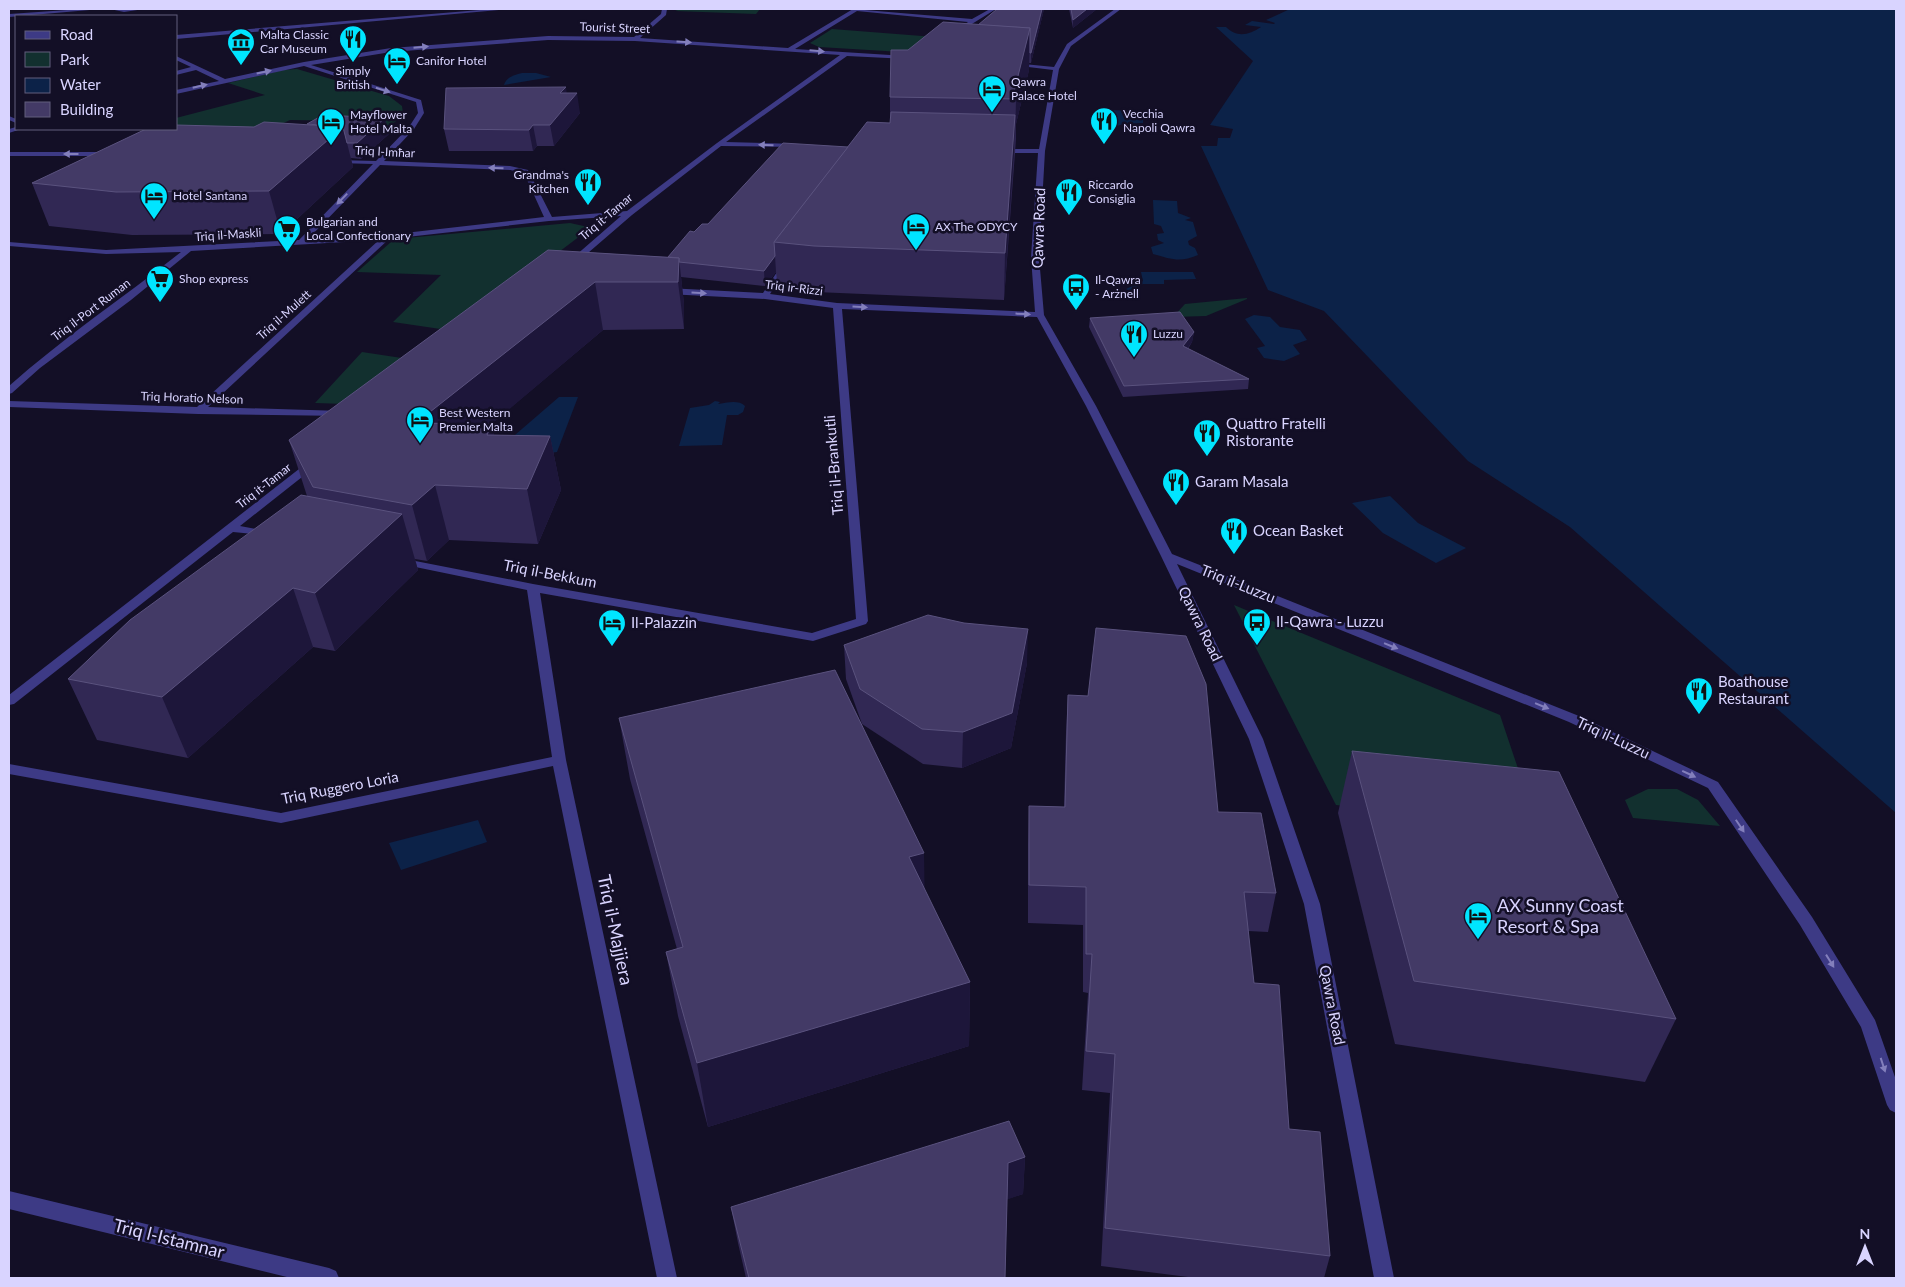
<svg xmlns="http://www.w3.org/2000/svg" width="1905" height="1287" font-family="Lato,sans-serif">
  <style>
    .green { fill: #12302f }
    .water { fill: #0c2248 }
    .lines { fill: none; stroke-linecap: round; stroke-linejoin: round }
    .minor { fill: #3d3a85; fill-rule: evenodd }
    .wall { fill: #312854 }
    .shaded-wall { fill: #1d163a }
    .building { fill: #433a66; stroke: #5a527e }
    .oneway { fill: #837fbc }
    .labels { text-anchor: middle; stroke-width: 5; stroke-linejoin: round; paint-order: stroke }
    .far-street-label { font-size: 12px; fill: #d9d4ff; stroke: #130f26 }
    .far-poi-label { font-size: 12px; fill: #d9d4ff; stroke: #130f26; text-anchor: start }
    .street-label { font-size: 15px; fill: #d9d4ff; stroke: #130f26 }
    .poi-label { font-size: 15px; fill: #d9d4ff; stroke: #130f26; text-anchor: start }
    .near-poi-label { font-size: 18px; fill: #d9d4ff; stroke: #130f26; text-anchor: start }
    .near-street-label { font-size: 18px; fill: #d9d4ff; stroke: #130f26 }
  </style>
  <rect width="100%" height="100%" fill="#130f26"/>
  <g class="green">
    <path d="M681,9h79l-4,5 -81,-3z"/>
    <path d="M832,29l103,8 -17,13 -16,2 -83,-5 -9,-4z"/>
    <path d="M297,69l92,27 13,10 1,7 -8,9 -16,9 -25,-10 -64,-1 -17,8 -97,-1v-9l89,-23 -37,-12 56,-13z"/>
    <path d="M570,223l18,4v3l-134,101 -61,-9 48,-47 -84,-3 34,-30 15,-4z"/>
    <path d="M1247,298v1l-41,17 -33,1 12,-13z"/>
    <path d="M362,352l53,8 -69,44 -31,-1z"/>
    <path d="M1234,605l266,110 37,110 -201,-20z"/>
    <path d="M1648,789h29l21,11 22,26 -87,-8 -8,-18z"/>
  </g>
  <g class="water">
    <path d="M1290,9h606v804l-326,-286 -102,-66 -144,-150 -56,-21 -67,-144h16l1,-8h12l3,-9 -23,-4 43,-64 -37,-34h10c11,11 23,8 35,0l-16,-2 7,-4 22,3 1,-1 -9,-3z"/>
    <path d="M522,73h14l15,4 -47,8c2,-8 10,-10 18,-12z"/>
    <path d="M1108,110l35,1v12l-20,1 -9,3v3h-7z"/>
    <path d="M1153,200l24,1 1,12 13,5 -6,2 8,2 4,14 -9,5 1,4 6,3 3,7c-18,8 -27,4 -45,-1l-2,-7 13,-4 -6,-3 -1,-6 7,-1 -3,-7 -7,-2z"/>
    <path d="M1141,272h52l3,7 -32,1v4h-21l-13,7 -4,-2 17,-8z"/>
    <path d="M1254,315l16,2 10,10 20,3 7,10 -14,5 7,9 -16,7 -20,-3 -7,-10 8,-2 -20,-27z"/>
    <path d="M559,397h19l-21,55 -33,5 -24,-9z"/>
    <path d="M715,401l5,1 -2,2c8,-1 20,-5 27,2l-2,6 -5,3h-11l-5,30 -43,1 11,-38 19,-3z"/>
    <path d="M1390,496l28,27 48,25 -30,15 -53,-30 -31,-30z"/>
    <path d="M478,820l9,22 -86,28 -12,-27z"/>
  </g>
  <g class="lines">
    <g class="minor">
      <path d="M82,9h19l-92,8v-3z"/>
      <path d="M110,9h34l-20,3z"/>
      <path d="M492,9h18l-334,30v-4z"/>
      <path d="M662,9h5l-1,6 -26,23 148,10 65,-39 119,10 18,-10h6l-29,18 -3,-2 4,-3 -111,-11 -62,38 111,7 2,3 -61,-3 -121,86 71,2 3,2 -1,1 -78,-1 -89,69 -58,50 -7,-2 54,-47 -72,5 -160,18 -181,168 134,4 3,1v4l-147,-2 -189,-7v-6l188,6 182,-167 -188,11 -60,49 -91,68 -28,25 -3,1v-8c54,-48 115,-89 172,-134l-75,2 -97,-8v-4l97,8 193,-10 74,-76 -36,-1 -2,-1v-2l41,1 33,-34 9,-14 -2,-11 -112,-36 -128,28v-4l43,-9 -23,-11 -20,5v-4l15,-4 -15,-7v-4l49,23 79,-17 87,-14 157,-12 86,1 27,-23zM548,40l87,1 205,14 -123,88 -90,68 -75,6 -24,-47 -18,-4 -126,-5 30,-32 10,-16 -3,-13 -110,-35 80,-13zM380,165l130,5 14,3 20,44 -157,18 -79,4z"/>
      <path d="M1115,9h6l-50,37 -12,23 -14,82 -6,106 5,58 52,91 76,148 407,162 139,66 94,135 63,103 21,60v33l-6,-3 -3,-5 -26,-78 -61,-102 -92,-137 -139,-66 -392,-158 86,175 57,165 74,374h-20l-70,-374 -55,-165 -88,-183 -75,-150 -49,-89 -195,-8 26,312 -2,3 -53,17 -273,-48 26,167 111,518h-20l-104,-512 -272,57 -272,-49v-10l272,49 271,-56 -25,-167 -131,-27 -2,-2 2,-2 4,-1 133,26 279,49 44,-14 -23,-311 -68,-9 -98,-5 -4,-3 4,-3 96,5 20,-30h3l4,2 -20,29 67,9 198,9 -4,-55 7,-104h-39l-3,-2 3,-2h40l14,-79 -42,-5 3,-2 40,4 13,-23z"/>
      <path d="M9,116l7,3v4l-7,-3z"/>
      <path d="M16,127l5,2 -12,4v-4z"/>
      <path d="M9,152h101l3,2 -3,2h-101z"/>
      <path d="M312,461l5,3 -1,2 -76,60 32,6 2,2 -2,2 -39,-4 -219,172 -5,1v-10l299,-233z"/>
      <path d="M9,1191l320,77 7,3 3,7h-48l-282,-69z"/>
    </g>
  </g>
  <g class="wall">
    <path d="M1044,9l-13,54h-2v7l-13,54v15l-12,161 -188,-8 -38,-4 -2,-16 -11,14 -84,-9 3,27v25l-81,1 -112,94 3,11 56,1 11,54 -23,54 -89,-4 -22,21 -12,-2 3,11 -83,81 -22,-4 -125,111 -91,-18 -29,-61 239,-183 -18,-56 259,-190 120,7 26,-25 196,-109v-26l18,-47 70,-25z"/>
    <path d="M1069,9h28l-24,19z"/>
    <path d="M567,93l13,20 -26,33h-17l-4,5h-84l-5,-22z"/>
    <path d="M254,127l135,7 -28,25 -10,-1 2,9 -72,67 -149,1 -83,-9 -17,-43z"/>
    <path d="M1090,318l104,14 -2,10 -4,7 61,30 -1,10 -125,8 -34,-70z"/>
    <path d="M844,645l183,18 -16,85 -49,20 -39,-4 -61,-40 -16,-45z"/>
    <path d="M1068,695l150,117 58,81 -8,39 -20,-1 6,52 35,146 41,127 -6,22h-128l-95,-12 9,-173 -28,-3 6,-97 -5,-1v-67l-55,-2v-79l1,-38 35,1 2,-75z"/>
    <path d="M619,718l305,171 46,93 -1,64 -261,81 -30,-111 -12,-64 11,-3 -47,-170z"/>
    <path d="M1352,751l324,268 -31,63 -250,-38 -57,-231z"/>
    <path d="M1025,1157l-2,37 -16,5 -2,79h-259l-8,-35 -7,-36z"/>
  </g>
  <g class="shaded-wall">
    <path d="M1042,9h2l-13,54v-10z"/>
    <path d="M1087,9h10l-24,19v-8z"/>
    <path d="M1030,28l-1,42 -13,54 -1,23 1,-48 -2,-7z"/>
    <path d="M566,87l2,16 9,-10 3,20 -26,33 -4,-21 10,-32z"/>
    <path d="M1015,115l-1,39 -10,146 1,-47z"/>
    <path d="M385,118l4,16 -28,25 -4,-16z"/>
    <path d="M533,125l4,21 -4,5 -4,-21z"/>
    <path d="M343,127l10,40 -72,67 -12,-43z"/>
    <path d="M775,256l1,16 -11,14 -1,-15z"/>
    <path d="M679,258l5,46v25l-6,-47z"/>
    <path d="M595,282l8,48 -173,146 -14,-53z"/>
    <path d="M1194,332l-2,10 -10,14 1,-10z"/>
    <path d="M492,424l11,53 -4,12 -12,-54z"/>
    <path d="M550,436l11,54 -23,54 -11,-55z"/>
    <path d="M435,485l14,55 -22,21 -15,-56z"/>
    <path d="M402,514l16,56 -83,81 -20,-58z"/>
    <path d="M293,588l20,59 -125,111 -26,-61z"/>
    <path d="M1028,629l-1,34 -16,85 -49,20 1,-36z"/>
    <path d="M924,853l1,63 -16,-59z"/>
    <path d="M970,982l-1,64 -261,81 -11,-64z"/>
    <path d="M1025,1157l-2,37 -17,6 2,-37z"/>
  </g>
  <g class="building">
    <path d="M997,9h45l-11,44h-1v-25l-52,-3z"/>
    <path d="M1071,9h16l-14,11z"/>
    <path d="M943,22l87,6 -16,64h3l-1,7 -126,-2 1,-47h17z"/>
    <path d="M566,87l-6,6h17l-27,32h-17l-4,5 -85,-1 2,-41z"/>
    <path d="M891,112l124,3 -10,138 -191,-7 -40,-4 93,-120 23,1z"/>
    <path d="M323,115l62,3 -28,25h-10l-4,-16 -36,-3z"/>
    <path d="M264,122l79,5 -74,64 -153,1 -84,-9 114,-54h30v-4l78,2z"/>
    <path d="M783,143l65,4 -74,95 1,14 -11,15 -85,-9v-4l-11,-1 22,-26 4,1 8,-8h6z"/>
    <path d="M548,250l131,8 -1,24h-83l-179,141 76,1 -5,11 63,1 -23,53 -92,-4 -23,20 -99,-18 -24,-47z"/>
    <path d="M1180,312l14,20 -11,14 66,33 -125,7 -34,-68z"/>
    <path d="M301,495l101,19 -87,79 -22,-5 -131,109 -94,-18 62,-59z"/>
    <path d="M928,615l36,8 64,6 -16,84 -49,19 -41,-3 -62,-40 -16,-44z"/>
    <path d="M1096,628l90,8 20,48 12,128 43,1 15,80 -32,-1 10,91 25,2 10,144 31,3 10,124 -225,-28 10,-174 -29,-3 6,-97h-6v-67l-57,-2v-79l36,1 3,-112 20,1z"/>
    <path d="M835,670l89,183 -15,4 61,125 -273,81 -31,-111 17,-5 -64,-229z"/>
    <path d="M1352,751l207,21 117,247 -262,-38z"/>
    <path d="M1009,1121l16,36 -17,6 -3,115h-256l-18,-71z"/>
  </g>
  <defs><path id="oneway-solid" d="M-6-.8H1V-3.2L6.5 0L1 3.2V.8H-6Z" transform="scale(1.25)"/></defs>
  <g class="oneway">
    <use href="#oneway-solid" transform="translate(684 42) rotate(4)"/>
    <use href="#oneway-solid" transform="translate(421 47) rotate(-5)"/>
    <use href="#oneway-solid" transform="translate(817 51) rotate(5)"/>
    <use href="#oneway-solid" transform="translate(264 72) rotate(-12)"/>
    <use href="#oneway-solid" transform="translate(200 86) rotate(-13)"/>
    <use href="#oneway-solid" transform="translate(383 90) rotate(18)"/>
    <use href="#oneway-solid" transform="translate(766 145) rotate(-178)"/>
    <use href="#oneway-solid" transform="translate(71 154) rotate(180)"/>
    <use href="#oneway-solid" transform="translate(496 168) rotate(-178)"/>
    <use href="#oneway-solid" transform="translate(342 199) rotate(134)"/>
    <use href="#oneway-solid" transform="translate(699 293) rotate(3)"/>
    <use href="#oneway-solid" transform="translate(860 307) rotate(3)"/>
    <use href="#oneway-solid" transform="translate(1023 314) rotate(3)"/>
    <use href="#oneway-solid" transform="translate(1391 646) rotate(22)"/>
    <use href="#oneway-solid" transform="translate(1542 706) rotate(22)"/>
    <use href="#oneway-solid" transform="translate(1689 774) rotate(25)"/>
    <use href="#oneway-solid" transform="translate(1740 826) rotate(56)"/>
    <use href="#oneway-solid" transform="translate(1830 961) rotate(58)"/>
    <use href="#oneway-solid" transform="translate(1883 1065) rotate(72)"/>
  </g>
  <defs>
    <g id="restaurant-pin" transform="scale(1.4375)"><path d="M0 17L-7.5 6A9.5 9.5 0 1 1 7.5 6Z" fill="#00e5ff" stroke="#130f26"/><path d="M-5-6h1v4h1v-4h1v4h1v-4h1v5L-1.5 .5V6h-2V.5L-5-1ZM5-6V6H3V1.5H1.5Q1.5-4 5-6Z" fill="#111"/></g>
    <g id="museum-pin" transform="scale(1.4375)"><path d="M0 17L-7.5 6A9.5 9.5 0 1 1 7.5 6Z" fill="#00e5ff" stroke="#130f26"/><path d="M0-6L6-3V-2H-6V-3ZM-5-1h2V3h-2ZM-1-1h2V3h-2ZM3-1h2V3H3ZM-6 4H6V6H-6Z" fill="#111"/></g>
    <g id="hotel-pin" transform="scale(1.4375)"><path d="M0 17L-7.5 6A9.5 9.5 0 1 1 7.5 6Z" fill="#00e5ff" stroke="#130f26"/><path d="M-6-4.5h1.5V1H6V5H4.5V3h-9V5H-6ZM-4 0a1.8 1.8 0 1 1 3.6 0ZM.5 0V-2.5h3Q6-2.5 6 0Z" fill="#111"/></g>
    <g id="supermarket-pin" transform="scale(1.4375)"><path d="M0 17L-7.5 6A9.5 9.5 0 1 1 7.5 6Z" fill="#00e5ff" stroke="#130f26"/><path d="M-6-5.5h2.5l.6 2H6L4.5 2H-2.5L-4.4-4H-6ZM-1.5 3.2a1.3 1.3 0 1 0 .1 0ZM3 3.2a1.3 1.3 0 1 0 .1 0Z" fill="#111"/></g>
    <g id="bus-pin" transform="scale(1.4375)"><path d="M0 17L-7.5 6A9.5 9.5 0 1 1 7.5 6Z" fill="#00e5ff" stroke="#130f26"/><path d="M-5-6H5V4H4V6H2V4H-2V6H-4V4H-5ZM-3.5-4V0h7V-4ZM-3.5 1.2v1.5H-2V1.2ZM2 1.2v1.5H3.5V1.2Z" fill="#111"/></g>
  </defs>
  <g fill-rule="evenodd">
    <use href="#restaurant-pin" x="353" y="39"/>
    <use href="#museum-pin" x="241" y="42"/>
    <use href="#hotel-pin" x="397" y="61"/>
    <use href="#hotel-pin" x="992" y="89"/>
    <use href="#restaurant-pin" x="1104" y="121"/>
    <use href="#hotel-pin" x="331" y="122"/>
    <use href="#restaurant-pin" x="588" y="182"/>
    <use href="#restaurant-pin" x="1069" y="192"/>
    <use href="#hotel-pin" x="154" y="196"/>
    <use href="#hotel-pin" x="916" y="227"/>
    <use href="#supermarket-pin" x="287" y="229"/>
    <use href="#supermarket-pin" x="160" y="279"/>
    <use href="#bus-pin" x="1076" y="287"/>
    <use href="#restaurant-pin" x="1134" y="334"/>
    <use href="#hotel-pin" x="420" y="420"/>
    <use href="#restaurant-pin" x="1207" y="433"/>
    <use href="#restaurant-pin" x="1176" y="482"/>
    <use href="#restaurant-pin" x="1234" y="531"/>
    <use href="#bus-pin" x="1257" y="622"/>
    <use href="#hotel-pin" x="612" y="623"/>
    <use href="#restaurant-pin" x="1699" y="691"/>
    <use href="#hotel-pin" x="1478" y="916"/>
  </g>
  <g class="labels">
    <g class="far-street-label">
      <text transform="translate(615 28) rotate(2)" y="4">Tourist Street</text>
      <text transform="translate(385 152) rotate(3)" y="4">Triq l-Imħar</text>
      <text transform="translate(606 217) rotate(-40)" y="4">Triq it-Tamar</text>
      <text transform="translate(228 235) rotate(-4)" y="4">Triq il-Maskli</text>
      <text transform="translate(794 288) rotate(7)" y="4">Triq ir-Rizzi</text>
      <text transform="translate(91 310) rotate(-37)" y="4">Triq il-Port Ruman</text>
      <text transform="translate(284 315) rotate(-42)" y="4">Triq il-Mulett</text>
      <text transform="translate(192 398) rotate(2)" y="4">Triq Horatio Nelson</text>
      <text transform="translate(264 486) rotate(-38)" y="4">Triq it-Tamar</text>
    </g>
    <g class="far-poi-label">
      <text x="260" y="39">Malta Classic<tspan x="260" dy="14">Car Museum</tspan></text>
      <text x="416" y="65">Canifor Hotel</text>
      <text x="353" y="75" text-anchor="middle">Simply<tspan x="353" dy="14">British</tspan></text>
      <text x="1011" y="86">Qawra<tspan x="1011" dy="14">Palace Hotel</tspan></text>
      <text x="1123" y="118">Vecchia<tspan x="1123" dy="14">Napoli Qawra</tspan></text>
      <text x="350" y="119">Mayflower<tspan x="350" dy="14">Hotel Malta</tspan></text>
      <text x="569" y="179" text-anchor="end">Grandma's<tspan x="569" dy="14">Kitchen</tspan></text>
      <text x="1088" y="189">Riccardo<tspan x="1088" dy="14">Consiglia</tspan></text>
      <text x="173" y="200">Hotel Santana</text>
      <text x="306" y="226">Bulgarian and<tspan x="306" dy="14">Local Confectionary</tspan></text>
      <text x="935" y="231">AX The ODYCY</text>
      <text x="179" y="283">Shop express</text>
      <text x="1095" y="284">Il-Qawra<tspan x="1095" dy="14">- Arżnell</tspan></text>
      <text x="1153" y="338">Luzzu</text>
      <text x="439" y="417">Best Western<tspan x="439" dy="14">Premier Malta</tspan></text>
    </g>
    <g class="street-label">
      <text transform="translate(1039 228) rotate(-88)" y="5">Qawra Road</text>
      <text transform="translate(834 465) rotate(-95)" y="5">Triq il-Brankutli</text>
      <text transform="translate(550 574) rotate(11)" y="5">Triq il-Bekkum</text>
      <text transform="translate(1238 584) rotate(22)" y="5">Triq il-Luzzu</text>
      <text transform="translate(1200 624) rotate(64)" y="5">Qawra Road</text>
      <text transform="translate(1613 738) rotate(25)" y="5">Triq il-Luzzu</text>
      <text transform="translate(340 788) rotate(-11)" y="5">Triq Ruggero Loria</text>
      <text transform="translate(1332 1005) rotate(79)" y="5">Qawra Road</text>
    </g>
    <g class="poi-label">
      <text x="1226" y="429">Quattro Fratelli<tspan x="1226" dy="17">Ristorante</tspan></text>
      <text x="1195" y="487">Garam Masala</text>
      <text x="1253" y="536">Ocean Basket</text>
      <text x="1276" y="627">Il-Qawra - Luzzu</text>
      <text x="631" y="628">Il-Palazzin</text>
      <text x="1718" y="687">Boathouse<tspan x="1718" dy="17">Restaurant</tspan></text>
    </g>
    <g class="near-poi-label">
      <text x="1497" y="912">AX Sunny Coast<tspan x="1497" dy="21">Resort &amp; Spa</tspan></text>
    </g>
    <g class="near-street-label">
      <text transform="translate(615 930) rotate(78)" y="6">Triq il-Majjiera</text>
      <text transform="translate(169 1239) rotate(14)" y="6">Triq l-Istamnar</text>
    </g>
  </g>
  <rect width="1905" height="1287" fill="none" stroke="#d9d4ff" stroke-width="20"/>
  <rect x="15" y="15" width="162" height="115" fill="#130f26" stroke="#625e7d"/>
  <rect x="25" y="31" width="25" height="8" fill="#3d3a85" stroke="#625e7d"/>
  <text x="60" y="40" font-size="15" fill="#d9d4ff">Road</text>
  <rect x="25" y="52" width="25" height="15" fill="#12302f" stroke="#625e7d"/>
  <text x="60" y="65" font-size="15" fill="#d9d4ff">Park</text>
  <rect x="25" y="78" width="25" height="15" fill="#0c2248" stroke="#625e7d"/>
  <text x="60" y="90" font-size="15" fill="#d9d4ff">Water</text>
  <rect x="25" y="102" width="25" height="15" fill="#433a66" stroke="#625e7d"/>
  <text x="60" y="115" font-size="15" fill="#d9d4ff">Building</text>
  <g transform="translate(1865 1247)" stroke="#130f26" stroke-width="4" paint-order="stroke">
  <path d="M0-4L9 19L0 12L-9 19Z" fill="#d9d4ff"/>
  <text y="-8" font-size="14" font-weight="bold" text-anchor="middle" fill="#d9d4ff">N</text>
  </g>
</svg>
